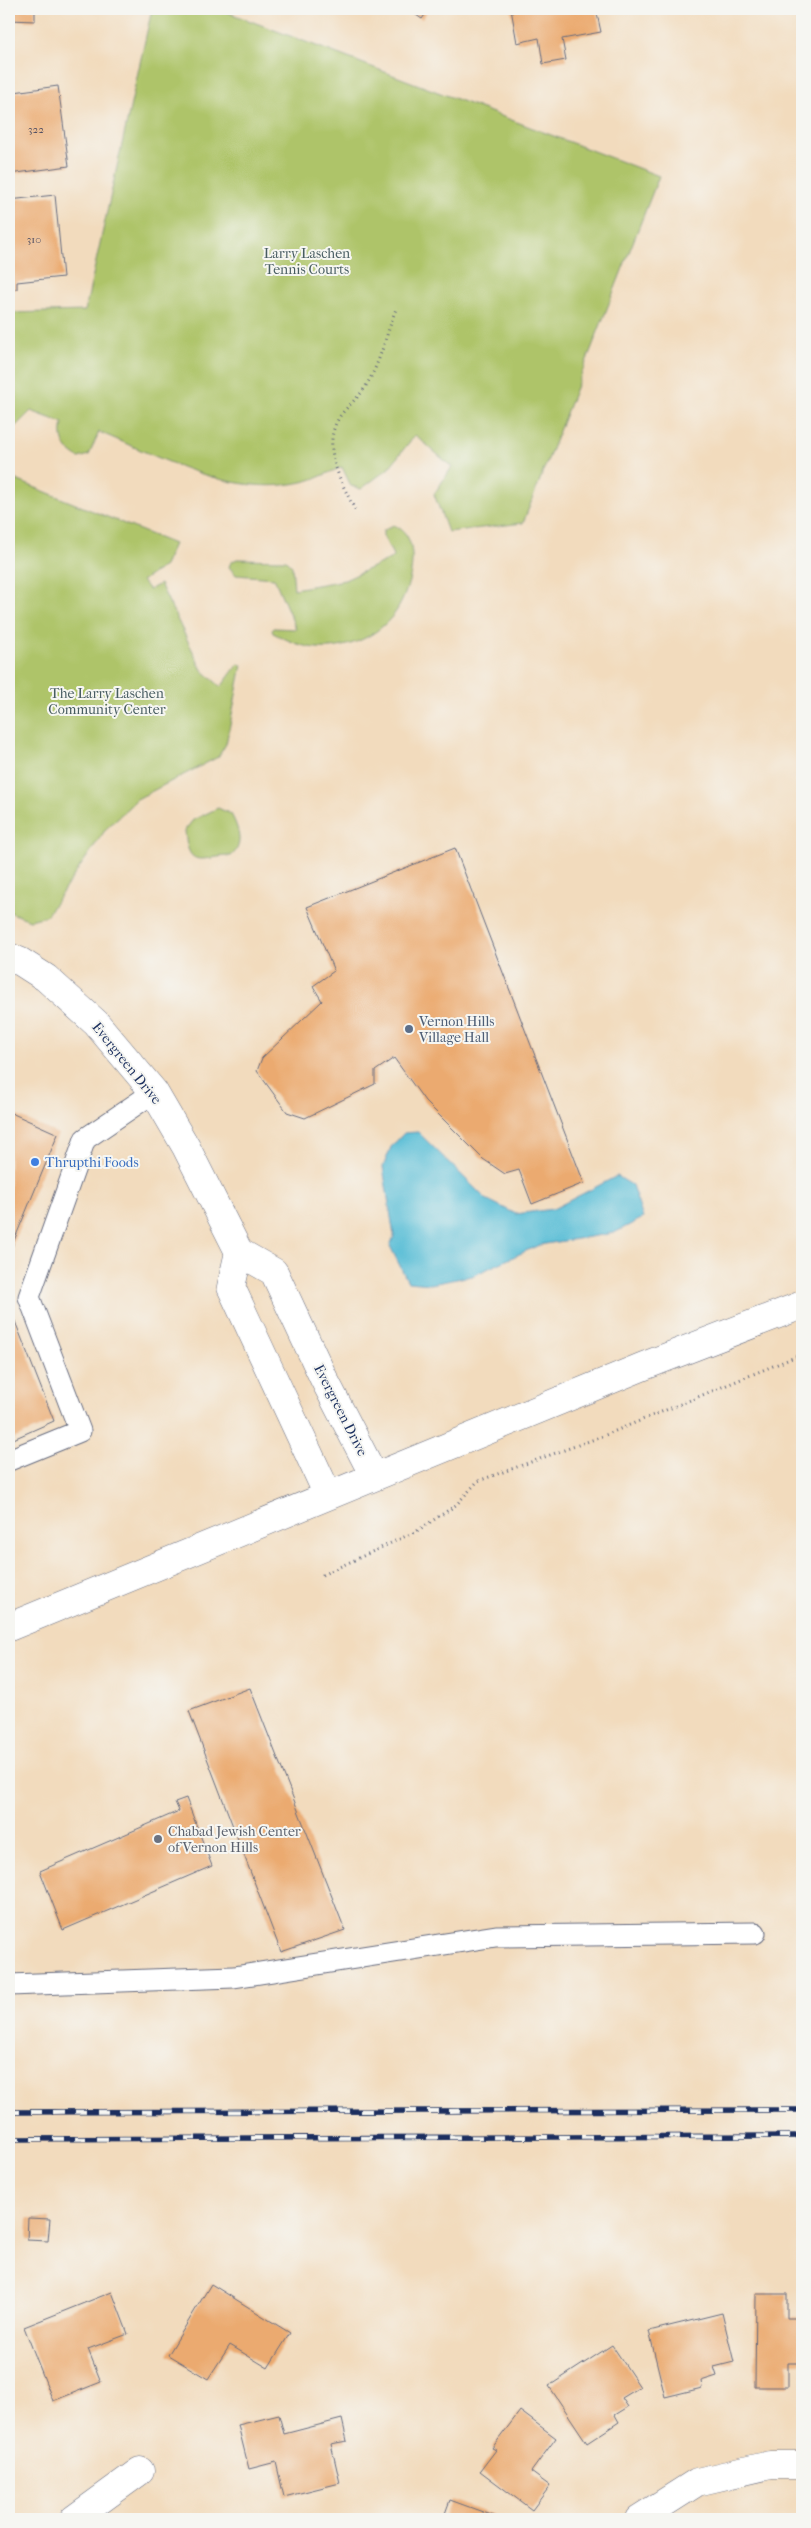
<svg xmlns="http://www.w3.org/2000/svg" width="811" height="2528" font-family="'IM FELL French Canon',serif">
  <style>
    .green { fill: #aec469; stroke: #647a64 }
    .water { fill: #58bdd6; stroke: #3a769a }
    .building { fill: #ebaa70 }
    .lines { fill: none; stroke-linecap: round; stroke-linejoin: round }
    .service-casing { stroke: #666b7f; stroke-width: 23 }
    .minor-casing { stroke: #666b7f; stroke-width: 29 }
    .primary-casing { stroke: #666b7f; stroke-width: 29 }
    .path { stroke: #666b7f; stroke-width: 3; stroke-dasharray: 1 4; stroke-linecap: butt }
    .service { stroke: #fff; stroke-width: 21 }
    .minor { stroke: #fff; stroke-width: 28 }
    .primary { stroke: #fff; stroke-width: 28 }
    .rail-casing { stroke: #1b2f5e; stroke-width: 5.5 }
    .rail { stroke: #f6f6f2; stroke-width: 4; stroke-dasharray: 11; stroke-linecap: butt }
    .service-dot { fill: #5c6f8a; stroke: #f6f6f2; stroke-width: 2 }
    .shop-dot { fill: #3f7fe0; stroke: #f6f6f2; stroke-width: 2 }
    .worship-dot { fill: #6b7280; stroke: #f6f6f2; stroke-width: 2 }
    .labels { text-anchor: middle; stroke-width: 4; stroke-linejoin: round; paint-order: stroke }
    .number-label { font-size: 11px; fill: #4f4e62 }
    .park-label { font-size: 14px; fill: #475c61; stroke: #f6f6f2 }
    .service-label { font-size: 14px; fill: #4e5e75; stroke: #f6f6f2; text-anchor: start }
    .street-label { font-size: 14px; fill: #1b2f5e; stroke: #f6f6f2 }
    .shop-label { font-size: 14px; fill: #366cbe; stroke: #f6f6f2; text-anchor: start }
    .worship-label { font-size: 14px; fill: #5b616d; stroke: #f6f6f2; text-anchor: start }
  </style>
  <rect width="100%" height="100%" fill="#f6f6f2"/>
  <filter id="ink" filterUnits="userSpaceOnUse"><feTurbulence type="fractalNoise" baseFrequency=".02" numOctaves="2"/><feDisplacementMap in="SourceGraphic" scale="10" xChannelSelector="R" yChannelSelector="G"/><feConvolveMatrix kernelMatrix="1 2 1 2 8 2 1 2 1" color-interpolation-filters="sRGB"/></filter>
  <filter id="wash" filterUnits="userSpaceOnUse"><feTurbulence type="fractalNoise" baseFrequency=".0096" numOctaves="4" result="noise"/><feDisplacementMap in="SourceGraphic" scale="20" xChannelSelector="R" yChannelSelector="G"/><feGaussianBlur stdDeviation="1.12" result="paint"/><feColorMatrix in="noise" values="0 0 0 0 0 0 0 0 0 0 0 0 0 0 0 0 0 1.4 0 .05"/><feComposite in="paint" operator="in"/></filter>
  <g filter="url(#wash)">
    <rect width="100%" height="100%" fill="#f2dbbd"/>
    <g class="green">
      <path d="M152,9h67l440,167 -136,347 -75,9 -14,-38 18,-27 -37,-32 -27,34 -27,20 -10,-3 -9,-19c-10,4 -21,10 -32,13 -73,21 -145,-21 -211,-48l-10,23 -10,3c-14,-8 -20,-18 -16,-35l-32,-12 -15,15 -7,1v-114l76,-2z"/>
      <path d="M9,477l165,67 -10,22 -22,15 7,9 11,-6 42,86 19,17 17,-23 4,1 -16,79 -8,13 -81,42 -31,30 -60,87 -16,4 -21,-8z"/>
      <path d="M393,525c34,11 16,75 -3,94 -18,20 -46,31 -73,29 -16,-1 -30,-8 -44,-15l-1,-3 2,-2 22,1 -22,-51 -38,-3 -7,-8 2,-5 6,-3 49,1 6,6 2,23 51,-9 49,-23 -11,-21v-5z"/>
      <path d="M218,808l13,6c7,13 14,31 0,42 -29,0 -43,16 -46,-26l8,-10z"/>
    </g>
    <path class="water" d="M418,1132l68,67 30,15 37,-5 64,-33 15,9 11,33 -29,15 -75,12 -67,31 -41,8 -23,-2 -18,-36 4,-10 -11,-69 8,-20 13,-14z"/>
    <g id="blocks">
      <g class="building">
        <path d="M9,9h26v12l-26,-1z"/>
        <path d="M407,9h22l-7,10z"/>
        <path d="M511,9h85l5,23 -39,7 4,21 -23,4 -4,-26 -22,5z"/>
        <path d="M9,86h4l1,6 44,-6 11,80 -60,8z"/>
        <path d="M55,195l8,82 -46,5v7l-8,1v-90z"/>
        <path d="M455,848l129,335 -52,21 -13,-34 -14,4 -22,-15 -58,-58 -31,-43 -19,13v13l-70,34 -18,-6 -30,-41 5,-13 60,-57 -9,-15 21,-15 -27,-64z"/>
        <path d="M9,1112l49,22 -45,109 -3,20z"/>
        <path d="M9,1306l45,115 -45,20z"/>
        <path d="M250,1688l95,242 -64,22 -92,-241z"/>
        <path d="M186,1798l26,68 -149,64 -23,-59 139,-60 -4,-9z"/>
        <path d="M28,2218l22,1 -2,22 -21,-1z"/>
        <path d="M211,2284l79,49 -22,35 -38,-23 -22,34 -40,-24z"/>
        <path d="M112,2292l16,42 -40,15 13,33 -48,19 -29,-74z"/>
        <path d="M756,2294h31v24h15v45h-14v24h-33z"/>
        <path d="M722,2313l12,49 -20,5 3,9 -16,5 1,7 -37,9 -16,-66z"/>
        <path d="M612,2345l28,42 -18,11 6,9 -13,8 4,7 -32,21 -38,-57z"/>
        <path d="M520,2411l36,27 -25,34 19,14 -18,24 -52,-39 16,-21 -4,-2z"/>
        <path d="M279,2415l5,19 58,-15 5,22 -16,3 9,39 -56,14 -8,-35 -27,7 -11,-44z"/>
        <path d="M450,2500l52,19h-59z"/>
      </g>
    </g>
  </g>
  <g filter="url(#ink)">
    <use href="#blocks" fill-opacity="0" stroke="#666b7f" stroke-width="1"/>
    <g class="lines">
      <g class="service-casing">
        <g id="service">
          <path d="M9,1460l71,-29 -51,-134 56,-158 69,-47"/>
          <path d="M9,1985l225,-8 262,-41 259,-3"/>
        </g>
      </g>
      <g class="minor-casing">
        <g id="minor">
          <path d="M9,957l12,5 25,16 50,45 58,69 32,55 53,105"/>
          <path d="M328,1495l-97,-208 8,-35 35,20 50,107 50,97"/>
          <path d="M74,2519l66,-48"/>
          <path d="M639,2519l58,-37 73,-17h32"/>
        </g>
      </g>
      <g class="primary-casing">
        <path id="primary" d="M9,1627l635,-261 158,-61"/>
      </g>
      <g class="path">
        <path d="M355,510c-14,-29 -35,-63 -15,-94 8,-11 21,-20 27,-32 13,-21 20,-52 29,-75"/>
        <path d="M322,1575l95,-44 39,-26 22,-24 125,-45 199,-82"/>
      </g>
      <use href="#service" class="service"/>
      <use href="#minor" class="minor"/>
      <use href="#primary" class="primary"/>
      <g class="rail-casing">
        <g id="rail">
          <path d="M9,2112l793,-2"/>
          <path d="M9,2139l793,-3"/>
        </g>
      </g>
      <use href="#rail" class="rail"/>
    </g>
  </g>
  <circle class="service-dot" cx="409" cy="1029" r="5"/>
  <circle class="shop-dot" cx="35" cy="1162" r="5"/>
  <circle class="worship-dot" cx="158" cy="1839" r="5"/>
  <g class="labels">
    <g class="number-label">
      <text x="36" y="133">322</text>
      <text x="34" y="243">310</text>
    </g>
    <g class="park-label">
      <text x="307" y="258">Larry Laschen<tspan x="307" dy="16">Tennis Courts</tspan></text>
      <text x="107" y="698">The Larry Laschen<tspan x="107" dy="16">Community Center</tspan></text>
    </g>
    <g class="service-label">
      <text x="419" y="1026">Vernon Hills<tspan x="419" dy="16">Village Hall</tspan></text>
    </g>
    <g class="street-label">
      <text transform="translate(127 1063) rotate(51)" y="5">Evergreen Drive</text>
      <text transform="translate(341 1410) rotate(63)" y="5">Evergreen Drive</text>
    </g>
    <g class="shop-label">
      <text x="45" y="1167">Thrupthi Foods</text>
    </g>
    <g class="worship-label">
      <text x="168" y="1836">Chabad Jewish Center<tspan x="168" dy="16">of Vernon Hills</tspan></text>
    </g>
  </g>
  <rect width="811" height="2528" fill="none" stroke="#f6f6f2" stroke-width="30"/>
</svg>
